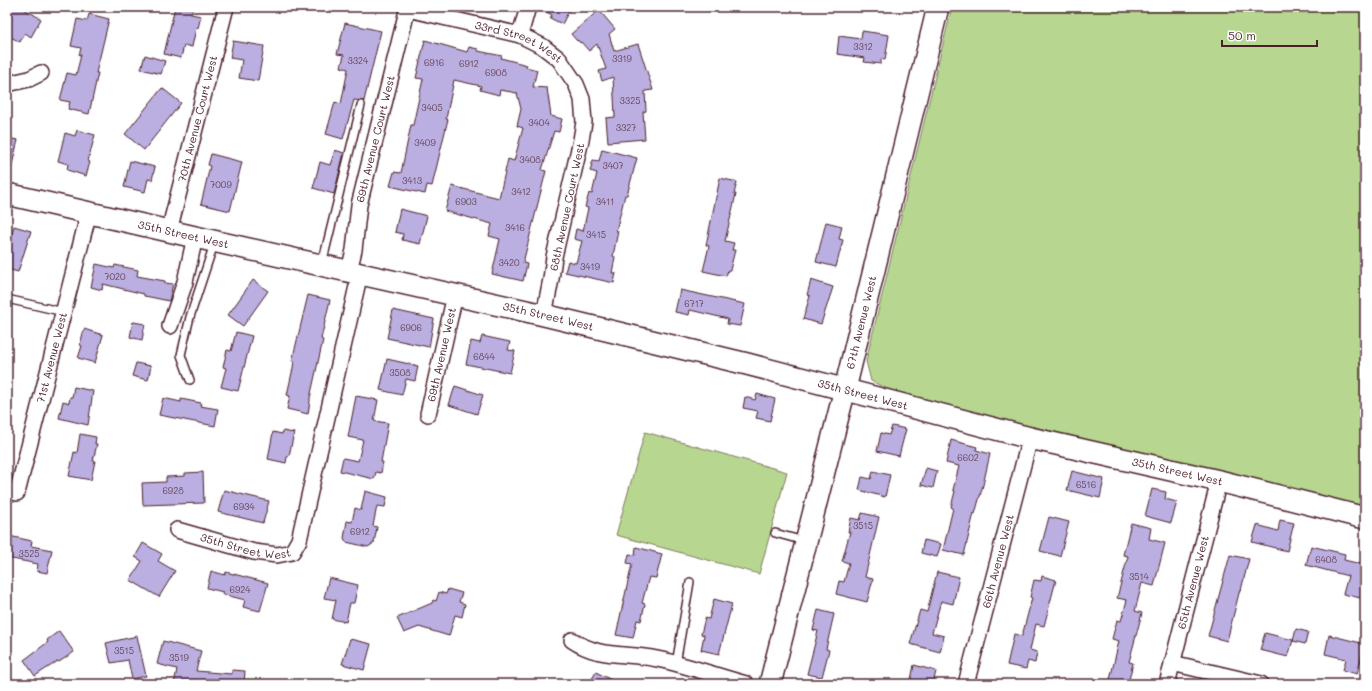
<svg xmlns="http://www.w3.org/2000/svg" width="1372" height="691" font-family="Mali,sans-serif">
  <style>
    .green { fill: #b7d791; stroke: #807b5e }
    .building { fill: #baafe0; stroke: #4a1f2b }
    .lines { fill: none; stroke-linecap: round; stroke-linejoin: round }
    .lane-casing { stroke: #4a1f2b; stroke-width: 10 }
    .street-casing { stroke: #4a1f2b; stroke-width: 18 }
    .secondary-casing { stroke: #4a1f2b; stroke-width: 24 }
    .lane { stroke: #fff; stroke-width: 7 }
    .street { stroke: #fff; stroke-width: 15 }
    .secondary { stroke: #fff; stroke-width: 21 }
    .labels { text-anchor: middle; stroke-width: 3; stroke-linejoin: round; paint-order: stroke }
    .number-label { font-size: 9px; fill: #664358 }
    .street-label { font-size: 11px; fill: #4a1f2b; stroke: #fff }
  </style>
  <rect width="100%" height="100%" fill="#fff"/>
  <filter id="ink" filterUnits="userSpaceOnUse"><feTurbulence type="fractalNoise" baseFrequency=".025" numOctaves="2"/><feDisplacementMap in="SourceGraphic" scale="8" xChannelSelector="R" yChannelSelector="G"/><feConvolveMatrix kernelMatrix="1 2 1 2 8 2 1 2 1" color-interpolation-filters="sRGB"/></filter>
  <g filter="url(#ink)">
    <g class="green">
      <path d="M952,7h413v500l-467,-113 -27,-13 -5,-20z"/>
      <path d="M645,432l142,40 -28,102 -143,-39z"/>
    </g>
    <g class="building">
      <path d="M7,7h14l20,12 -10,18 -6,-4 -5,9 -13,-7z"/>
      <path d="M175,7h18l-2,7 10,2 -3,12h-2l-4,19 -8,-2 -3,13 -17,-4z"/>
      <path d="M537,7h34l-9,17 -12,-6 2,-3z"/>
      <path d="M599,10l16,19 -6,5 5,17 24,-7 15,46 -8,1 1,20 -3,1 2,27 -37,3 -2,-24 9,-1 -2,-40 -11,4 -3,-10 7,-2 -9,-25 -8,7 -8,-9 -1,1 -2,-3 -1,1 -6,-7z"/>
      <path d="M89,14l20,5 -13,54h2l-9,41 -21,-5 2,-7 -10,-2 7,-27 9,2 5,-20h-2l2,-7 -10,-2 6,-27 10,2z"/>
      <path d="M345,23l36,8 -17,70 -10,-1 -11,39 -17,-5 9,-32 6,2 7,-35 -7,-2 3,-12 -7,-1z"/>
      <path d="M862,31l27,4 -4,25 -4,-1v5l-17,-2 1,-4 -28,-4 2,-18 22,3z"/>
      <path d="M425,40l42,12 2,-5 9,2v2l24,5 -1,2 26,7 -1,2 11,3 -4,17 14,1 4,28 11,3 -3,13 -5,-1 -12,39 4,1 -23,92 4,1 -4,17 -31,-7 8,-35 -11,-3 3,-12 -47,-13 7,-25 47,12 9,-39 6,2 9,-33 -6,-2 4,-17 -4,-16 -17,-3 -1,5 -19,-5 1,-4 -27,-6 -8,39h2l-16,67 -5,-1 -2,9 -35,-8 4,-14 7,1 10,-48h2l10,-46 -7,-1z"/>
      <path d="M233,41l31,5 -6,35 -19,-3 3,-18 -12,-2z"/>
      <path d="M145,55l20,6 -4,13 -20,-5z"/>
      <path d="M162,88l19,15 -37,47 -19,-16z"/>
      <path d="M77,130l18,5 -7,26 2,1 -4,14 -19,-6 1,-6 -10,-3 7,-28 10,3z"/>
      <path d="M7,138l11,2 -7,29h-4z"/>
      <path d="M602,149l35,9 -10,37h-2l-9,36h2l-5,25 2,1 -3,16h4l-2,10 -49,-11 3,-11 8,2 6,-22 -8,-2 2,-10 7,2 5,-23 -3,-1 4,-14 3,1 5,-21 -7,-2 3,-11 6,1z"/>
      <path d="M335,150l9,3 -10,41 -21,-6 7,-26 10,3z"/>
      <path d="M211,154l31,8 -12,49 -29,-7 9,-38 -2,-1z"/>
      <path d="M130,161l25,6 -3,13 -4,-1 -3,13 -21,-5z"/>
      <path d="M720,178l17,4 -3,12h2l-11,47 9,2 -2,7h3l-5,20h-2l-2,6 -23,-5 6,-25 -3,-1z"/>
      <path d="M400,209l27,7 -7,28 -18,-4 1,-6 -8,-2z"/>
      <path d="M826,222l16,4 -3,13 4,1 -7,27 -20,-5z"/>
      <path d="M14,226l17,5 -13,41 -11,-3v-18z"/>
      <path d="M96,264l18,4 1,-3 23,5 -1,6 28,5v2l8,1 -4,17 -19,-4 -6,-1v-2l-41,-10 -1,6 -11,-3z"/>
      <path d="M253,280l15,11 -25,35 -15,-11z"/>
      <path d="M811,280l22,7 -12,37 -18,-5 7,-23 -3,-1z"/>
      <path d="M680,290l65,14 -5,22 -13,-2 1,-5 -38,-9 -1,5 -14,-3z"/>
      <path d="M308,295l22,5 -9,39 2,1 -13,58v3l-2,13 -21,-5 3,-13 -3,-1 6,-27 1,-7h-2z"/>
      <path d="M393,310l41,9 -5,28 -42,-9z"/>
      <path d="M133,322l12,2 -3,16 -12,-3z"/>
      <path d="M84,329l19,6 -8,28 -17,-5 4,-12 -2,-1z"/>
      <path d="M236,332l16,4 -14,55 -17,-4 5,-19 -3,-1 4,-17 4,1z"/>
      <path d="M482,336l28,6 -2,8 7,1 -5,22 -44,-9 5,-23 9,2z"/>
      <path d="M387,359l31,7 -3,15 -9,-2 -4,16 -22,-5z"/>
      <path d="M136,363l15,3 -3,14 -16,-4z"/>
      <path d="M455,386l28,9 -6,19 -28,-9z"/>
      <path d="M74,387l19,4 -5,34 -29,-7 4,-17 6,2 1,-6h2z"/>
      <path d="M757,394l18,5 -5,22 -14,-3 2,-7 -15,-3 2,-11 10,3z"/>
      <path d="M356,396l22,4 -4,21 14,2 -7,39h2l-2,11 -5,-1 -2,7 -34,-8 3,-13 15,3 5,-21 -15,-3z"/>
      <path d="M163,398l18,4v-3l20,4 -1,3 18,3 -3,17 -56,-11z"/>
      <path d="M892,426l14,3 -7,27 -22,-5 4,-18 8,2z"/>
      <path d="M283,431l11,2 -5,23 -2,1 -1,6 -18,-4 5,-27 9,2z"/>
      <path d="M80,434l16,3 -1,7h2l-4,17h2l-4,19 -22,-4 5,-24 3,1z"/>
      <path d="M951,440l26,7 -1,3 14,4 -7,31 -8,29 -1,-1 -10,42 -21,-5 10,-42 -2,-1 4,-16 -2,-1 6,-24 -13,-3z"/>
      <path d="M926,468l11,3 -4,17 -12,-3z"/>
      <path d="M873,471l17,4 -5,22 -26,-7 3,-13 9,2z"/>
      <path d="M1072,471l32,8 -4,19 -33,-8z"/>
      <path d="M203,472l1,31 -61,2 -1,-22 24,-1v-5l19,-1v-3z"/>
      <path d="M1152,489l14,3 -1,7 12,3 -6,21 -26,-7z"/>
      <path d="M224,490l45,11 -6,22 -45,-11z"/>
      <path d="M365,491l22,6 -2,10 -8,-1 -4,20 4,1 -3,16 -6,4 -22,-5 -2,-4 3,-17 5,1 3,-14 6,2z"/>
      <path d="M862,513l17,4 -14,60 8,2 -6,23 -31,-8 3,-13 5,1 5,-19 -7,-2 8,-29h-2l3,-14 9,2z"/>
      <path d="M1049,517l20,5 -9,34 -20,-5z"/>
      <path d="M1280,520l14,3 -7,28 -35,-9 5,-17 21,6z"/>
      <path d="M1131,523l20,5 -2,11 16,4 -11,43 -12,-3 -7,28 7,2 -13,49 4,1 -5,21h-19l10,-43 -7,-2 5,-19 4,1 6,-21 -10,-2 11,-42 -5,-1z"/>
      <path d="M9,536l23,5 -1,5 21,4 -5,23 -10,-2 1,-7 -31,-6v-11z"/>
      <path d="M924,540l17,4 -4,13 -16,-4z"/>
      <path d="M143,543l19,11 -4,7 17,10 -16,26 -29,-17 12,-19 -7,-4z"/>
      <path d="M1311,546l34,8 -1,6 21,5v34l-22,-5 5,-18 -42,-11z"/>
      <path d="M636,547l26,7 -6,24 -7,-1 -7,26 3,1 -4,17 -4,-1 -4,18 -17,-3 16,-71 -5,-1 2,-9 6,1z"/>
      <path d="M1230,555l19,4 -8,31 -1,-1 -13,52 -19,-5z"/>
      <path d="M211,571l14,4 1,-3 42,11 -8,28 -17,-4 2,-7 -23,-6 1,-2 -16,-4z"/>
      <path d="M937,572l22,5 -6,27 -12,-3 -9,32 12,3 -4,16 -30,-8 10,-34 7,2z"/>
      <path d="M1042,576l14,4 -12,46 -8,-2 -6,26 7,2 -2,11 -7,-2 -2,8 -19,-4 7,-31 8,2 10,-38 -2,-1 4,-17 7,1z"/>
      <path d="M329,578l29,7 -4,18h-4l-4,19 -14,-3 4,-19 -12,-2z"/>
      <path d="M448,589l14,4 -3,9 6,2 -3,13 -7,-2 -6,21 -30,-9 -15,6 -7,-15 35,-15 1,-3 3,1 3,-9 7,2z"/>
      <path d="M714,599l18,5 -13,50 -18,-4 3,-15 -3,-1 4,-16 4,1z"/>
      <path d="M818,610l16,4 -8,35 3,1 -7,27 -15,-3 11,-43 -5,-1z"/>
      <path d="M1296,629l12,3 -3,12 -12,-3z"/>
      <path d="M59,631l15,21 -15,10 -1,-1 -23,15 -11,-16 24,-18 -1,-2z"/>
      <path d="M1265,633l28,7 -5,17 -28,-7z"/>
      <path d="M1329,635l36,9 -8,30 -14,-4 3,-11 -21,-5z"/>
      <path d="M137,636l9,40 -14,3 -4,-19 -17,3 -5,-20z"/>
      <path d="M350,639l21,5 -7,26 -22,-6z"/>
      <path d="M163,641l38,10 -5,20 36,3v-4l13,1 -1,13h-70l3,-15 -20,-5z"/>
      <path d="M914,665l22,6 -3,13h-23z"/>
      <path d="M596,672l23,12h-30z"/>
    </g>
    <g class="lines">
      <g class="lane-casing">
        <g id="lane">
          <path d="M322,264l39,-159"/>
          <path d="M7,299l57,13"/>
          <path d="M190,380l-9,-25 9,-38 24,-73"/>
          <path d="M775,533l29,8"/>
          <path d="M676,664l14,-82"/>
        </g>
      </g>
      <g class="street-casing">
        <g id="street">
          <path id="s1" d="M408,9l112,26 22,11 17,13 17,25 6,15 2,23 -3,18 -27,117 -3,22 -7,36"/>
          <path d="M520,35l8,-28"/>
          <path d="M7,84l22,-5 12,-6"/>
          <path id="s2" d="M169,231l57,-224"/>
          <path id="s3" d="M349,271l5,-21 5,-45 49,-198"/>
          <path d="M170,326l15,-44 10,-45"/>
          <path id="s4" d="M428,414l27,-119"/>
          <path id="s5" d="M7,491l10,2 72,-281"/>
          <path id="s6" d="M177,530l77,22 23,3 15,-3 7,-12 61,-267"/>
          <path d="M572,640c28,19 53,12 85,19 30,6 59,17 89,25"/>
          <path d="M1172,663l89,21"/>
          <path id="s7" d="M966,684l64,-246"/>
          <path id="s8" d="M1167,684l52,-203"/>
        </g>
      </g>
      <g class="secondary-casing">
        <g id="secondary">
          <path id="s9" d="M7,194l188,43 349,78 203,49 283,74 189,43 146,37"/>
          <path id="s10" d="M770,684l75,-295 93,-382"/>
        </g>
      </g>
      <use href="#lane" class="lane"/>
      <use href="#street" class="street"/>
      <use href="#secondary" class="secondary"/>
    </g>
  </g>
  <g class="labels">
    <g class="number-label">
      <text x="863" y="50">3312</text>
      <text x="622" y="62">3319</text>
      <text x="358" y="64">3324</text>
      <text x="434" y="66">6916</text>
      <text x="469" y="67">6912</text>
      <text x="496" y="76">6908</text>
      <text x="630" y="104">3325</text>
      <text x="432" y="111">3405</text>
      <text x="539" y="126">3404</text>
      <text x="626" y="131">3327</text>
      <text x="425" y="146">3409</text>
      <text x="530" y="163">3408</text>
      <text x="613" y="169">3407</text>
      <text x="412" y="184">3413</text>
      <text x="221" y="188">7009</text>
      <text x="521" y="195">3412</text>
      <text x="466" y="205">6903</text>
      <text x="605" y="205">3411</text>
      <text x="515" y="231">3416</text>
      <text x="596" y="238">3415</text>
      <text x="509" y="266">3420</text>
      <text x="590" y="270">3419</text>
      <text x="115" y="280">7020</text>
      <text x="694" y="307">6717</text>
      <text x="411" y="331">6906</text>
      <text x="484" y="360">6844</text>
      <text x="400" y="376">3508</text>
      <text x="968" y="461">6602</text>
      <text x="1086" y="488">6516</text>
      <text x="173" y="494">6928</text>
      <text x="244" y="510">6934</text>
      <text x="863" y="529">3515</text>
      <text x="360" y="535">6912</text>
      <text x="29" y="557">3525</text>
      <text x="1326" y="563">6408</text>
      <text x="1139" y="580">3514</text>
      <text x="240" y="593">6924</text>
      <text x="124" y="654">3515</text>
      <text x="179" y="661">3519</text>
    </g>
    <g class="street-label">
      <text dy="4" stroke="none"><textPath href="#s1" startOffset="116">33rd Street West</textPath></text>
      <text dy="4" stroke="none"><textPath href="#s2" startOffset="116">70th Avenue Court West</textPath></text>
      <text dy="4" stroke="none"><textPath href="#s3" startOffset="135">69th Avenue Court West</textPath></text>
      <text transform="translate(567 207) rotate(-78)" y="4">68th Avenue Court West</text>
      <text dy="4" stroke="none"><textPath href="#s9" startOffset="181">35th Street West</textPath></text>
      <text dy="4" stroke="none"><textPath href="#s9" startOffset="555">35th Street West</textPath></text>
      <text dy="4" stroke="none"><textPath href="#s10" startOffset="373">67th Avenue West</textPath></text>
      <text dy="4" stroke="none"><textPath href="#s4" startOffset="61">69th Avenue West</textPath></text>
      <text dy="4" stroke="none"><textPath href="#s5" startOffset="150">71st Avenue West</textPath></text>
      <text dy="4" stroke="none"><textPath href="#s9" startOffset="879">35th Street West</textPath></text>
      <text dy="4" stroke="none"><textPath href="#s9" startOffset="1203">35th Street West</textPath></text>
      <text dy="4" stroke="none"><textPath href="#s6" startOffset="71">35th Street West</textPath></text>
      <text dy="4" stroke="none"><textPath href="#s7" startOffset="127">66th Avenue West</textPath></text>
      <text dy="4" stroke="none"><textPath href="#s8" startOffset="105">65th Avenue West</textPath></text>
    </g>
  </g>
  <rect width="1372" height="691" fill="none" stroke="#fff" stroke-width="24"/>
  <rect x="12" y="12" width="1348" height="667" fill="none" stroke="#4a1f2b" stroke-width="1.5" filter="url(#ink)"/>
  <path d="M1222 40v6h95v-6" fill="none" stroke="#4a1f2b" stroke-width="2"/>
  <text x="1228" y="40" font-size="12" fill="#4a1f2b" stroke="#ffffff" stroke-width="3" paint-order="stroke">50 m</text>
</svg>
